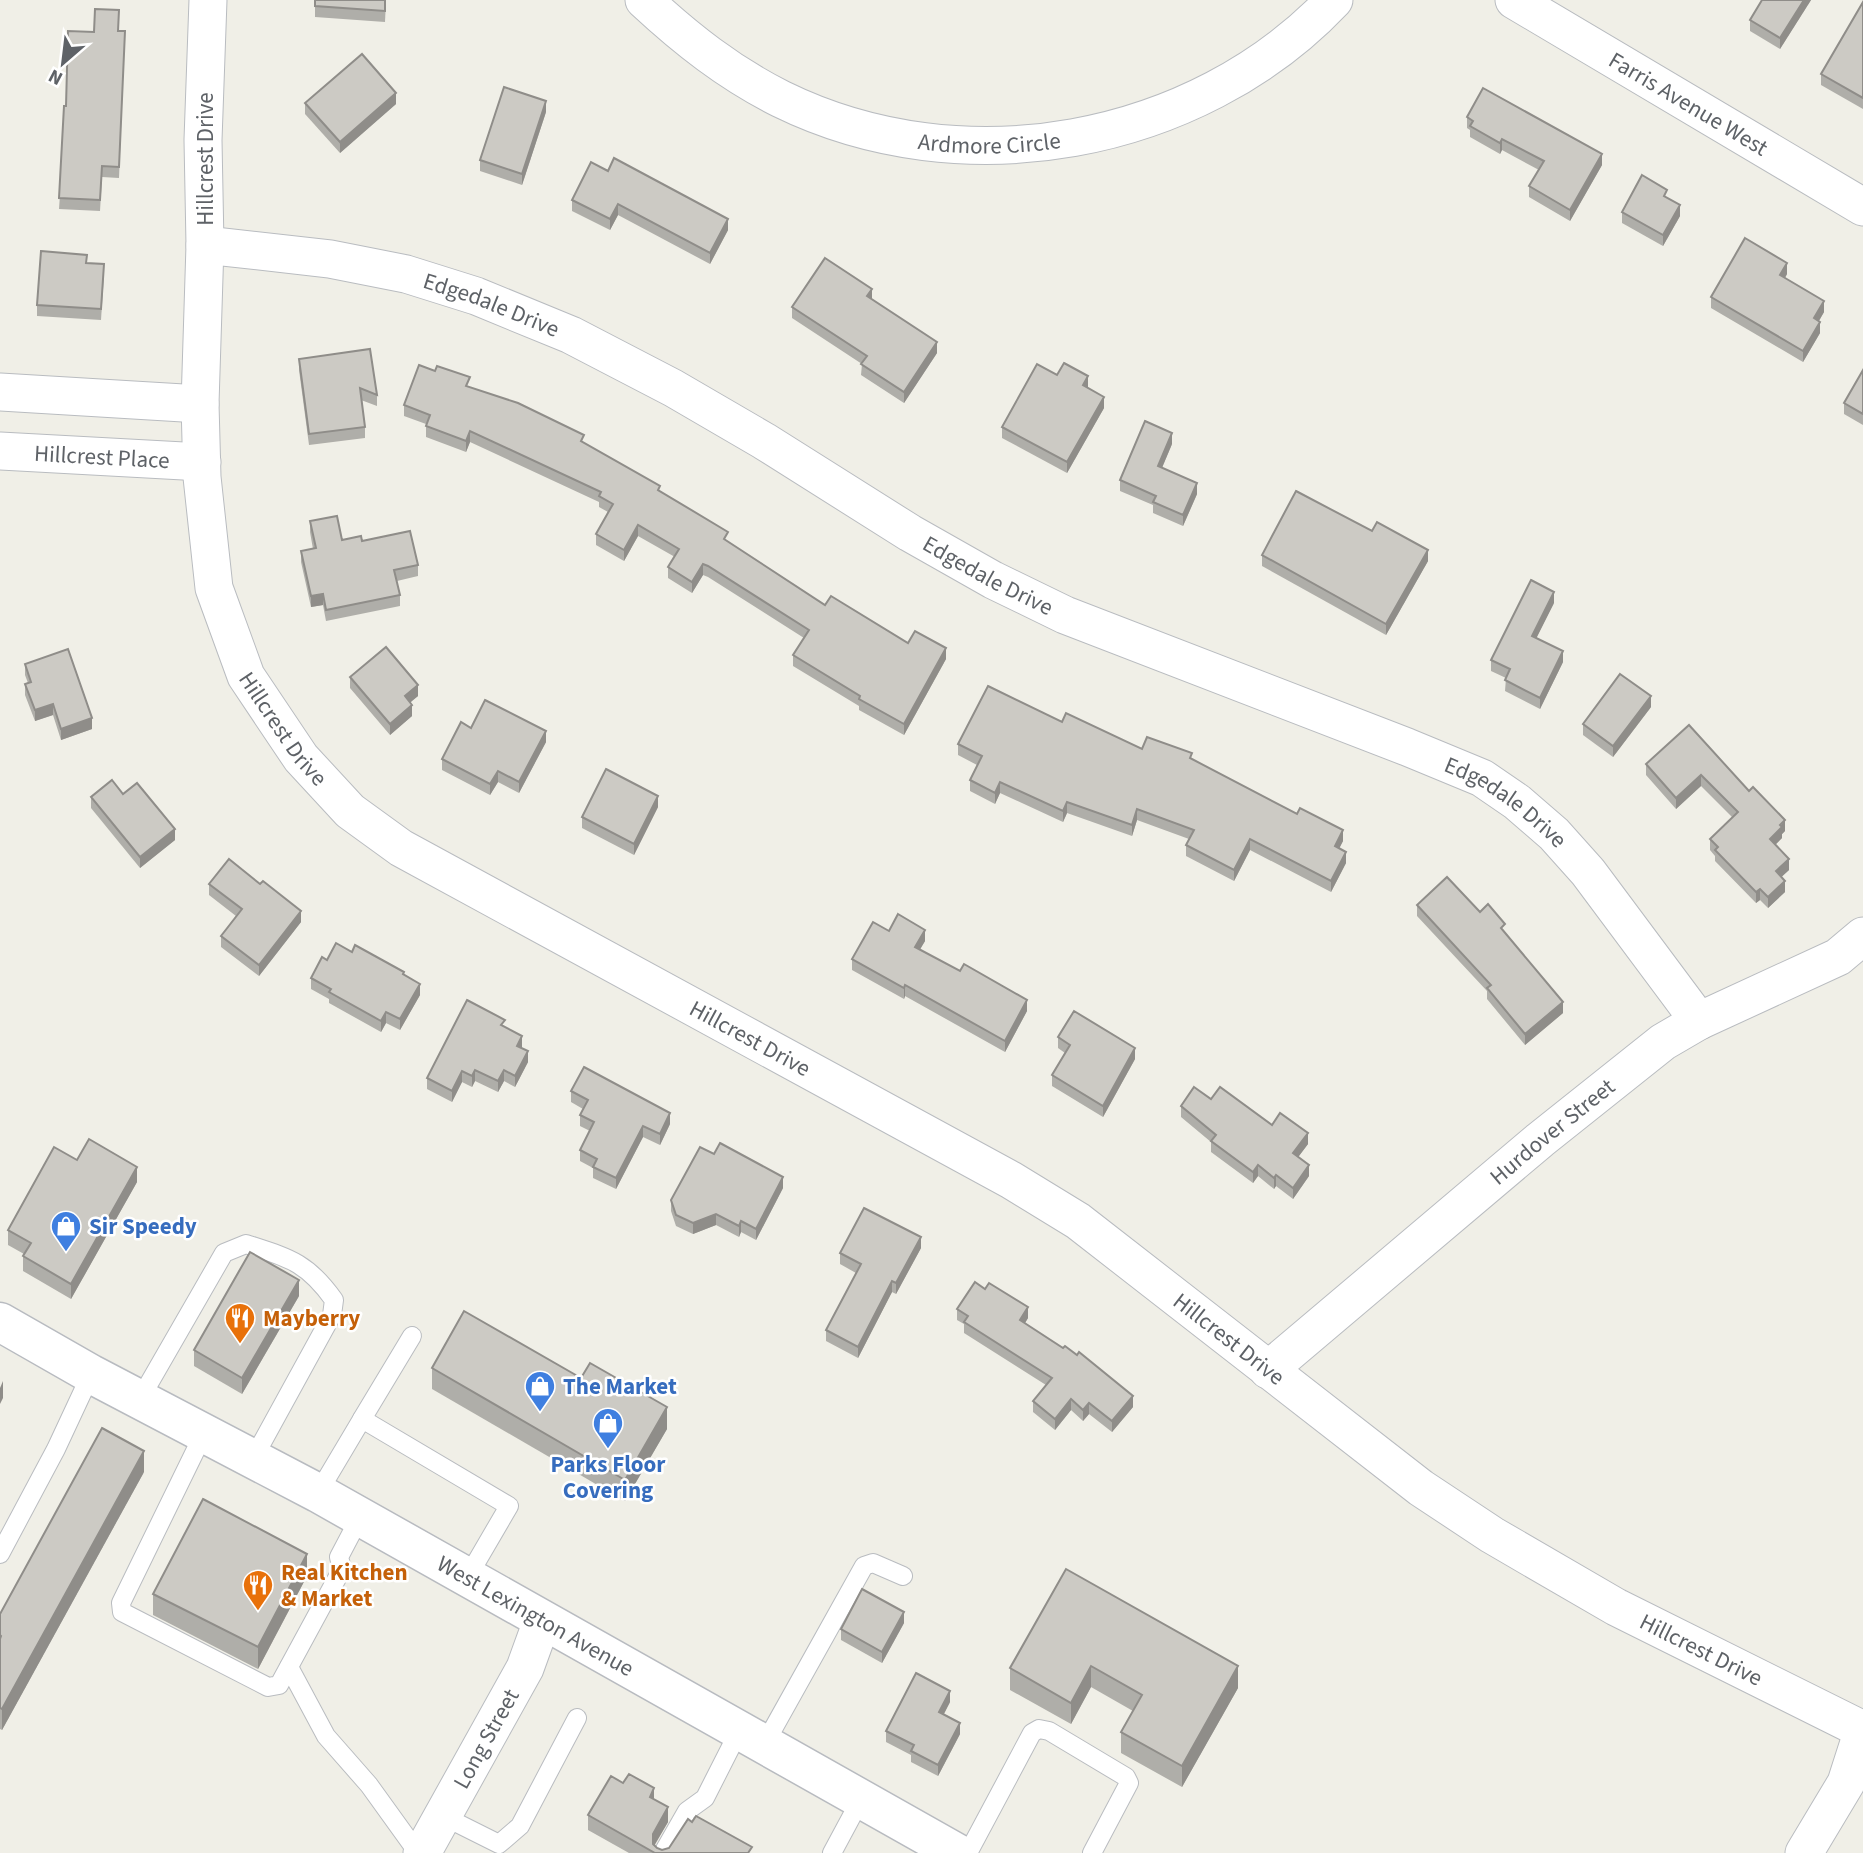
<svg xmlns="http://www.w3.org/2000/svg" width="1863" height="1853" font-family="'Source Sans 3',sans-serif">
  <style>
    .lines { fill: none; stroke-linecap: round; stroke-linejoin: round }
    .lane-casing { stroke: #b9bcc0; stroke-width: 20 }
    .street-casing { stroke: #b9bcc0; stroke-width: 39 }
    .secondary-casing { stroke: #b8bbc0; stroke-width: 41 }
    .lane { stroke: #fff; stroke-width: 18 }
    .street { stroke: #fff; stroke-width: 37 }
    .secondary { stroke: #fff; stroke-width: 38 }
    .wall { fill: #afaea9 }
    .shaded-wall { fill: #8f8d89 }
    .building { fill: #cccac4; stroke: #8f8d89; stroke-width: 2 }
    .labels { text-anchor: middle; stroke-width: 5; stroke-linejoin: round; paint-order: stroke }
    .street-label { font-size: 23px; fill: #5e6267; stroke: #fff }
    .shop-label { font-size: 23px; font-weight: bold; fill: #366cbe; stroke: #fff; text-anchor: start }
    .food-label { font-size: 23px; font-weight: bold; fill: #c56008; stroke: #fff; text-anchor: start }
  </style>
  <rect width="100%" height="100%" fill="#f0efe7"/>
  <g class="lines">
    <g class="lane-casing">
      <g id="lane">
        <path d="M140,1399l84,-146 22,-9c43,14 61,18 88,56l-2,15 -79,144"/>
        <path d="M362,1419l50,-83"/>
        <path d="M204,1433l-83,170 1,9 146,75 11,-2 63,-116 -3,-12 21,-40"/>
        <path d="M318,1493l44,-74 147,87 -42,72"/>
        <path d="M0,1554l56,-105 35,-75"/>
        <path d="M289,1667l37,69 43,49 49,68"/>
        <path d="M764,1745l100,-179 9,-3 30,13"/>
        <path d="M443,1816l56,28 21,-18 57,-108"/>
        <path d="M663,1853l24,-42 18,-13 34,-67"/>
        <path d="M832,1853l29,-54"/>
        <path d="M968,1853l64,-120 7,-4 10,2 77,46 3,6 -37,70"/>
      </g>
    </g>
    <g class="street-casing">
      <g id="street">
        <path id="s1" d="M208,0l-5,140 2,105 -5,159 2,73 12,111 32,88 55,82 49,53 51,37 610,332 67,41 343,267 71,47 124,72 247,123"/>
        <path id="s2" d="M644,0c42,39 85,73 137,99 181,89 415,47 553,-99"/>
        <path id="s3" d="M1514,0l349,207"/>
        <path id="s4" d="M205,245l125,14 76,15 70,22 95,39 102,53 91,53 146,92 83,47 72,35 342,132 75,31 35,24 37,32 34,38 111,149"/>
        <path d="M0,392l200,12"/>
        <path id="s5" d="M0,451l202,11"/>
        <path id="s6" d="M1268,1370l272,-230 123,-98 36,-21 139,-64 25,-21"/>
        <path id="s7" d="M422,1853l103,-185 17,-47"/>
        <path d="M1804,1853l42,-70 17,-53"/>
      </g>
    </g>
    <g class="secondary-casing">
      <g id="secondary">
        <path id="s8" d="M0,1322l91,52 227,119 639,360"/>
      </g>
    </g>
    <use href="#lane" class="lane"/>
    <use href="#street" class="street"/>
    <use href="#secondary" class="secondary"/>
  </g>
  <g class="wall">
    <path d="M315,0h71l-1,22 -70,-5z"/>
    <path d="M1762,0h49l-31,49 -30,-18v-11z"/>
    <path d="M1863,2v107l-42,-24v-11z"/>
    <path d="M125,31l-6,147 -17,-1 -2,34 -41,-2 7,-103 28,-74z"/>
    <path d="M305,103l91,1 -56,49 -35,-39z"/>
    <path d="M546,112l-24,73 -42,-14v-11z"/>
    <path d="M1467,117l135,48 -32,56 -41,-24v-11l10,-16 -37,-20 -2,4 -30,-17v-7l-3,-2z"/>
    <path d="M591,162l137,68 -18,34 -92,-49 -8,15 -38,-19v-11z"/>
    <path d="M1622,212l58,4 -17,30 -41,-23z"/>
    <path d="M87,263l17,12 -3,45 -64,-4v-11z"/>
    <path d="M1787,274l-2,4 39,34 -5,9 1,12 -17,29 -92,-54v-11z"/>
    <path d="M872,300l65,53 -33,50 -43,-28 1,-11 -70,-46v-11z"/>
    <path d="M299,359l78,36v11l-16,-6 4,27v11l-56,7 -10,-75z"/>
    <path d="M1863,370v55l-19,-11v-11z"/>
    <path d="M1057,375l31,13 16,20 -37,65 -65,-35v-11z"/>
    <path d="M470,387l114,56 76,48 68,51 97,63 83,38 38,16 -42,76 -45,-25v-4l-66,-40v-11l11,-17 -96,-61 -5,-2 -11,18 -24,-15v-11l7,-10 -37,-21 -14,25 -28,-16v-11l12,-22 -9,-5v-5l-129,-60 -4,10 -40,-15v-13l-22,-8v-11z"/>
    <path d="M1172,444l-10,24 35,26 -14,32 -30,-13v-8l-33,-14v-11z"/>
    <path d="M310,521l32,19 20,1 56,24v11l-21,5 3,14v11l-74,15 -3,-16 -12,2 -10,-45v-11l12,-2 -3,-17z"/>
    <path d="M1262,555l166,6 -42,74 -124,-69z"/>
    <path d="M1554,603l-18,35 27,24 -23,47 -35,-18 1,-13 -15,-7v-11z"/>
    <path d="M25,664l67,65 -31,11 -8,-25 -18,6 -10,-26v-11l3,-1 -3,-8z"/>
    <path d="M350,677l68,19 -8,6 2,14 -22,19 -40,-47z"/>
    <path d="M1651,707l-38,50 -30,-22v-11z"/>
    <path d="M1062,722l80,27 50,10 151,82 -4,7 7,15 -15,29 -81,-42 -16,31 -48,-25v-11l3,-6 -52,-19 -5,16 -65,-23 -4,9 -63,-29 -5,11 -25,-13v-11l7,-15 -19,-10v-11z"/>
    <path d="M1689,725l96,106 -3,3v4l-7,7 14,25 -8,7 4,15 -17,16 -8,-8 -4,3 -41,-42v-5l-5,-6v-11l22,-22 -31,-31 -25,23 -30,-34v-11z"/>
    <path d="M471,728l75,14 -27,51 -21,-11 -8,13 -48,-25v-11z"/>
    <path d="M123,794l52,46 -35,28 -49,-60v-11z"/>
    <path d="M658,807l-24,48 -52,-27v-11z"/>
    <path d="M209,884l92,38 -42,54 -38,-29v-11l15,-20 -27,-21z"/>
    <path d="M1417,905l63,7 25,21 58,80 -38,32 -38,-46v-8l-70,-75z"/>
    <path d="M889,931l36,10 -5,8 107,62 -22,41 -100,-56 -1,3 -52,-29v-11z"/>
    <path d="M352,952l52,23 16,20 -20,35 -14,-7 -5,9 -52,-29v-4l-18,-10v-11l16,-18z"/>
    <path d="M505,1027l17,20v1l6,14 -13,25 -11,-6 -6,11 -23,-11 -3,6 -10,-5 -10,20 -25,-13v-11z"/>
    <path d="M1058,1037l77,22 -32,58 -51,-31v-11l13,-22 -7,-5z"/>
    <path d="M571,1091l99,33 -10,21 -17,-8 -27,52 -23,-11v-10l-13,-7v-11l10,-19 -10,-5v-11l3,-6 -12,-7z"/>
    <path d="M1211,1099l61,26 36,19 -10,13 11,19 -16,23 -17,-13 -2,3 -16,-13 -5,7 -42,-31v-10l-30,-25v-11z"/>
    <path d="M77,1160l60,22 -66,117 -48,-28v-15l1,-2 -16,-9v-15z"/>
    <path d="M783,1188l-27,52 -15,-8 -2,5 -23,-12 -23,9 -17,-8 -5,-15v-11z"/>
    <path d="M921,1248l-25,46 -4,-2 -34,66 -32,-17v-11l30,-57 -16,-9v-11z"/>
    <path d="M299,1296l-57,98 -48,-28v-16z"/>
    <path d="M957,1309l71,9 -3,5 108,84 -21,25 -23,-18 -6,7 -12,-11 -16,20 -22,-18v-11l13,-16 -82,-52v-9l-7,-4z"/>
    <path d="M432,1368l149,10 86,51 -42,72 -193,-112z"/>
    <path d="M144,1472l-142,258 -2,-1v-115z"/>
    <path d="M1066,1569l172,119 -56,99 -61,-34v-21l12,-21 -42,-24 -20,37 -61,-34v-22z"/>
    <path d="M307,1576l-49,93 -105,-54v-21z"/>
    <path d="M904,1623l-22,40 -41,-23v-11z"/>
    <path d="M950,1702l-6,12 16,20 -22,42 -27,-14v-7l-25,-13v-11z"/>
    <path d="M654,1800l14,22 -14,23 3,3 5,2 90,3h-123l-41,-23v-15z"/>
  </g>
  <g class="shaded-wall">
    <path d="M1804,0h7l-31,49v-11z"/>
    <path d="M396,93v11l-56,49v-11z"/>
    <path d="M546,101v11l-24,73v-11z"/>
    <path d="M1502,139v11l-2,4v-11z"/>
    <path d="M1602,154v11l-32,56v-11z"/>
    <path d="M618,204v11l-8,15v-11z"/>
    <path d="M1680,205v11l-17,30v-11z"/>
    <path d="M728,219v11l-18,34v-11z"/>
    <path d="M1787,263v11l-7,12v-11z"/>
    <path d="M872,289v11l-5,-4z"/>
    <path d="M1824,301v11l-10,17v-11z"/>
    <path d="M1820,322v11l-17,29v-11z"/>
    <path d="M937,342v11l-33,50v-11z"/>
    <path d="M1088,376v11l-5,9v-11z"/>
    <path d="M1104,397v11l-37,65v-11z"/>
    <path d="M470,431v11l-4,10v-11z"/>
    <path d="M1172,433v11l-14,33v-11z"/>
    <path d="M1197,483v11l-14,32v-11z"/>
    <path d="M638,525v11l-14,25v-11z"/>
    <path d="M1428,550v11l-42,74v-11z"/>
    <path d="M703,564v11l-11,18v-11z"/>
    <path d="M1554,592v11l-22,44v-11z"/>
    <path d="M323,594v11l-12,2v-11z"/>
    <path d="M946,648v11l-42,76v-11z"/>
    <path d="M1563,651v11l-23,47v-11z"/>
    <path d="M418,685v11l-13,11v-11z"/>
    <path d="M1651,696v11l-38,50v-11z"/>
    <path d="M53,704v11l-18,6v-11z"/>
    <path d="M412,705v11l-22,19v-11z"/>
    <path d="M92,718v11l-31,11v-11z"/>
    <path d="M546,731v11l-27,51v-11z"/>
    <path d="M498,771v11l-8,13v-11z"/>
    <path d="M1701,775v11l-25,23v-11z"/>
    <path d="M1000,782v11l-5,11v-11z"/>
    <path d="M658,796v11l-24,48v-11z"/>
    <path d="M1067,802v11l-4,9v-11z"/>
    <path d="M1137,809v11l-5,16v-11z"/>
    <path d="M1785,820v11l-3,3v4l-12,12v-11z"/>
    <path d="M175,829v11l-35,28v-11z"/>
    <path d="M1343,830v11l-8,16v-11z"/>
    <path d="M1250,839v11l-16,31v-11z"/>
    <path d="M1346,852v11l-15,29v-11z"/>
    <path d="M1789,859v11l-13,12v-11z"/>
    <path d="M1785,881v11l-17,16v-11z"/>
    <path d="M1760,889v11l-4,3v-11z"/>
    <path d="M301,911v11l-42,54v-11z"/>
    <path d="M925,930v11l-10,17v-11z"/>
    <path d="M420,984v11l-20,35v-11z"/>
    <path d="M905,985v11l-1,3v-11z"/>
    <path d="M1027,1000v11l-22,41v-11z"/>
    <path d="M1563,1002v11l-38,32v-11z"/>
    <path d="M386,1012v11l-5,9v-11z"/>
    <path d="M522,1036v11l-5,10v-11z"/>
    <path d="M1135,1048v11l-32,58v-11z"/>
    <path d="M528,1051v11l-13,25v-11z"/>
    <path d="M475,1070v11l-3,6v-11z"/>
    <path d="M504,1070v11l-6,11v-11z"/>
    <path d="M462,1071v11l-10,20v-11z"/>
    <path d="M670,1113v11l-10,21v-11z"/>
    <path d="M643,1126v11l-27,52v-11z"/>
    <path d="M1308,1133v11l-15,20v-11z"/>
    <path d="M1258,1165v11l-5,7v-11z"/>
    <path d="M1309,1165v11l-16,23v-11z"/>
    <path d="M137,1167v15l-66,117v-15z"/>
    <path d="M1276,1175v11l-2,3v-11z"/>
    <path d="M783,1177v11l-27,52v-11z"/>
    <path d="M716,1214v11l-23,9v-11z"/>
    <path d="M741,1221v11l-2,5v-11z"/>
    <path d="M921,1237v11l-25,46v-11z"/>
    <path d="M299,1280v16l-57,98v-16z"/>
    <path d="M892,1281v11l-34,66v-11z"/>
    <path d="M1028,1307v11l-8,13v-11z"/>
    <path d="M3,1381v17l-3,6v-16z"/>
    <path d="M1133,1396v11l-21,25v-11z"/>
    <path d="M1071,1399v11l-16,20v-11z"/>
    <path d="M1089,1403v11l-6,7v-11z"/>
    <path d="M667,1407v22l-42,72v-21z"/>
    <path d="M144,1451v21l-142,258v-21z"/>
    <path d="M307,1554v22l-49,93v-22z"/>
    <path d="M904,1612v11l-22,40v-11z"/>
    <path d="M1091,1666v21l-20,37v-21z"/>
    <path d="M1238,1666v22l-56,99v-21z"/>
    <path d="M950,1691v11l-11,21v-11z"/>
    <path d="M960,1723v11l-22,42v-11z"/>
    <path d="M654,1788v14l-4,-5z"/>
    <path d="M668,1807v15l-15,26v-14z"/>
  </g>
  <g class="building">
    <path d="M315,0h70v11l-70,-5z"/>
    <path d="M1762,0h42l-24,38 -30,-18z"/>
    <path d="M1863,2v96l-42,-24z"/>
    <path d="M95,9l24,1 -1,21h7l-6,136 -17,-1 -2,34 -41,-2 5,-92h2l2,-75 26,1z"/>
    <path d="M362,54l34,39 -56,49 -35,-39z"/>
    <path d="M504,87l42,14 -24,73 -42,-14z"/>
    <path d="M1483,88l119,66 -32,56 -41,-24 15,-25 -42,-22 -2,4 -30,-17 3,-5 -6,-4z"/>
    <path d="M614,158l114,61 -18,34 -92,-49 -8,15 -38,-19 19,-38 17,9z"/>
    <path d="M1642,175l25,15 -3,6 16,9 -17,30 -41,-23z"/>
    <path d="M1745,238l42,25 -7,12 44,26 -10,17 6,4 -17,29 -92,-54z"/>
    <path d="M41,251l46,4 -1,8 18,1 -3,45 -64,-4z"/>
    <path d="M825,258l47,31 -5,7 70,46 -33,50 -43,-28 6,-8 -75,-49z"/>
    <path d="M370,349l7,46 -17,-7 5,39 -56,7 -10,-75z"/>
    <path d="M1064,363l24,13 -5,9 21,12 -37,65 -65,-35 35,-63 20,11z"/>
    <path d="M419,365l16,6 2,-5 33,11 -4,9 52,17 66,32 -3,6 79,45 -2,4 70,42 -4,7 101,66 6,-9 77,47 7,-12 31,17 -42,76 -45,-25 1,-3 -67,-41 16,-25 -101,-64 -5,-2 -11,18 -24,-15 11,-18 -41,-24 -14,25 -28,-16 17,-30 -14,-8 2,-4 -131,-61 -4,10 -40,-15 4,-11 -26,-10z"/>
    <path d="M1863,370v44l-19,-11z"/>
    <path d="M1145,421l27,12 -14,33 39,17 -14,32 -30,-13 3,-6 -36,-16z"/>
    <path d="M1296,491l76,40 5,-9 51,28 -42,74 -124,-69z"/>
    <path d="M337,516l5,24 19,-4 1,5 48,-10 8,34 -24,5 6,25 -74,15 -3,-16 -12,2 -10,-45 15,-3 -6,-27z"/>
    <path d="M1531,580l23,12 -22,44 31,15 -23,47 -35,-18 5,-11 -19,-9z"/>
    <path d="M386,647l32,38 -13,11 7,9 -22,19 -40,-47z"/>
    <path d="M68,649l24,69 -31,11 -8,-25 -18,6 -10,-26 6,-2 -6,-18z"/>
    <path d="M1620,674l31,22 -38,50 -30,-22z"/>
    <path d="M988,686l74,36 4,-9 76,36 5,-12 45,16 -2,5 107,56 3,-6 43,22 -8,16 11,6 -15,29 -81,-42 -16,31 -48,-25 8,-15 -57,-21 -5,16 -65,-23 -4,9 -63,-29 -5,11 -25,-13 12,-24 -24,-12z"/>
    <path d="M485,700l61,31 -27,51 -21,-11 -8,13 -48,-25 19,-37 10,6z"/>
    <path d="M1689,725l60,66 4,-4 32,33 -5,5 2,2 -12,12 19,20 -13,12 9,10 -17,16 -8,-8 -4,3 -41,-42 3,-3 -8,-8 28,-27 -37,-37 -25,23 -30,-34z"/>
    <path d="M606,769l52,27 -24,48 -52,-27z"/>
    <path d="M112,780l11,14 14,-11 38,46 -35,28 -49,-60z"/>
    <path d="M229,859l31,25 3,-3 38,30 -42,54 -38,-29 21,-27 -33,-25z"/>
    <path d="M1447,877l33,35 8,-8 17,20 -4,4 62,74 -38,32 -38,-46 4,-3 -74,-80z"/>
    <path d="M898,914l27,16 -10,17 45,24 4,-7 63,36 -22,41 -100,-56 -1,3 -52,-29 21,-37 16,9z"/>
    <path d="M336,943l16,9 3,-7 49,27 -1,2 17,10 -20,35 -14,-7 -5,9 -52,-29 2,-3 -20,-11 11,-21 5,3z"/>
    <path d="M467,1000l38,20 -4,5 21,11 -5,10 11,5 -13,25 -11,-6 -6,11 -23,-11 -3,6 -10,-5 -10,20 -25,-13z"/>
    <path d="M1074,1011l61,37 -32,58 -51,-31 18,-30 -12,-8z"/>
    <path d="M584,1067l86,46 -10,21 -17,-8 -27,52 -23,-11 4,-8 -17,-9 14,-28 -14,-7 8,-15 -17,-9z"/>
    <path d="M1194,1087l17,12 9,-12 52,38 8,-12 28,20 -15,20 16,12 -16,23 -17,-13 -2,3 -16,-13 -5,7 -42,-31 5,-6 -35,-29z"/>
    <path d="M89,1139l48,28 -66,117 -48,-28 8,-13 -23,-13 46,-83 23,13z"/>
    <path d="M720,1143l63,34 -27,52 -15,-8 -2,5 -23,-12 -23,9 -17,-8 -5,-15 29,-53 14,7z"/>
    <path d="M864,1208l57,29 -25,46 -4,-2 -34,66 -32,-17 35,-66 -21,-11z"/>
    <path d="M250,1252l49,28 -57,98 -48,-28z"/>
    <path d="M975,1282l10,7 4,-6 39,24 -8,13 43,28 2,-2 12,9 2,-3 54,44 -21,25 -23,-18 -6,7 -12,-11 -16,20 -22,-18 19,-23 -88,-56 4,-6 -11,-7z"/>
    <path d="M464,1311l117,67 9,-15 77,44 -42,73 -193,-112z"/>
    <path d="M102,1428l42,23 -142,258 -2,-1v-69l1,-3 -1,-1v-21z"/>
    <path d="M203,1499l104,55 -49,93 -105,-53z"/>
    <path d="M1066,1569l172,97 -56,100 -61,-34 21,-37 -51,-29 -20,37 -61,-35z"/>
    <path d="M862,1589l42,23 -22,40 -41,-23z"/>
    <path d="M916,1673l34,18 -11,21 21,11 -22,42 -27,-14 3,-6 -28,-14z"/>
    <path d="M629,1774l25,14 -4,9 18,10 -15,27v10l4,4 5,2 7,-2 19,-29 4,3 4,-6 56,31 -4,6h-93l-67,-38 23,-39 12,7z"/>
  </g>
  <defs>
    <g id="shop-pin" transform="scale(1.575)"><path d="M0 17L-7.5 6A9.5 9.5 0 1 1 7.5 6Z" fill="#3f7fe0" stroke="#fff"/><path d="M-5-2.5h2.3a2.7 3.5 0 0 1 5.4 0H5L5.5 6h-11ZM-1.5-2.5h3a1.5 2.3 0 0 0-3 0Z" fill="#fff"/></g>
    <g id="restaurant-pin" transform="scale(1.575)"><path d="M0 17L-7.5 6A9.5 9.5 0 1 1 7.5 6Z" fill="#e8710a" stroke="#fff"/><path d="M-5-6h1v4h1v-4h1v4h1v-4h1v5L-1.5 .5V6h-2V.5L-5-1ZM5-6V6H3V1.5H1.5Q1.5-4 5-6Z" fill="#fff"/></g>
  </defs>
  <g fill-rule="evenodd">
    <use href="#shop-pin" x="66" y="1226"/>
    <use href="#restaurant-pin" x="240" y="1318"/>
    <use href="#shop-pin" x="540" y="1386"/>
    <use href="#shop-pin" x="608" y="1423"/>
    <use href="#restaurant-pin" x="258" y="1585"/>
  </g>
  <g class="labels">
    <g class="street-label">
      <text dy="8" stroke="none"><textPath href="#s3" startOffset="203">Farris Avenue West</textPath></text>
      <text dy="8" stroke="none"><textPath href="#s2" startOffset="385">Ardmore Circle</textPath></text>
      <text transform="translate(205 159) rotate(-90)" y="8">Hillcrest Drive</text>
      <text dy="8" stroke="none"><textPath href="#s4" startOffset="294">Edgedale Drive</textPath></text>
      <text dy="8" stroke="none"><textPath href="#s5" startOffset="102">Hillcrest Place</textPath></text>
      <text dy="8" stroke="none"><textPath href="#s4" startOffset="861">Edgedale Drive</textPath></text>
      <text dy="8" stroke="none"><textPath href="#s1" startOffset="747">Hillcrest Drive</textPath></text>
      <text dy="8" stroke="none"><textPath href="#s4" startOffset="1428">Edgedale Drive</textPath></text>
      <text dy="8" stroke="none"><textPath href="#s1" startOffset="1314">Hillcrest Drive</textPath></text>
      <text dy="8" stroke="none"><textPath href="#s6" startOffset="371">Hurdover Street</textPath></text>
      <text dy="8" stroke="none"><textPath href="#s1" startOffset="1881">Hillcrest Drive</textPath></text>
      <text dy="8" stroke="none"><textPath href="#s8" startOffset="611">West Lexington Avenue</textPath></text>
      <text dy="8" stroke="none"><textPath href="#s1" startOffset="2448">Hillcrest Drive</textPath></text>
      <text dy="8" stroke="none"><textPath href="#s7" startOffset="131">Long Street</textPath></text>
    </g>
    <g class="shop-label">
      <text x="89" y="1234">Sir Speedy</text>
      <text x="563" y="1394">The Market</text>
      <text x="608" y="1472" text-anchor="middle">Parks Floor<tspan x="608" dy="26">Covering</tspan></text>
    </g>
    <g class="food-label">
      <text x="263" y="1326">Mayberry</text>
      <text x="281" y="1580">Real Kitchen<tspan x="281" dy="26">&amp; Market</tspan></text>
    </g>
  </g>
  <g transform="translate(63 63) rotate(208)" stroke="#ffffff" stroke-width="5" paint-order="stroke">
  <path d="M0-5L12 26L0 18L-12 26Z" fill="#5e6267"/>
  <text y="-10" font-size="19" font-weight="bold" text-anchor="middle" fill="#5e6267">N</text>
  </g>
</svg>
